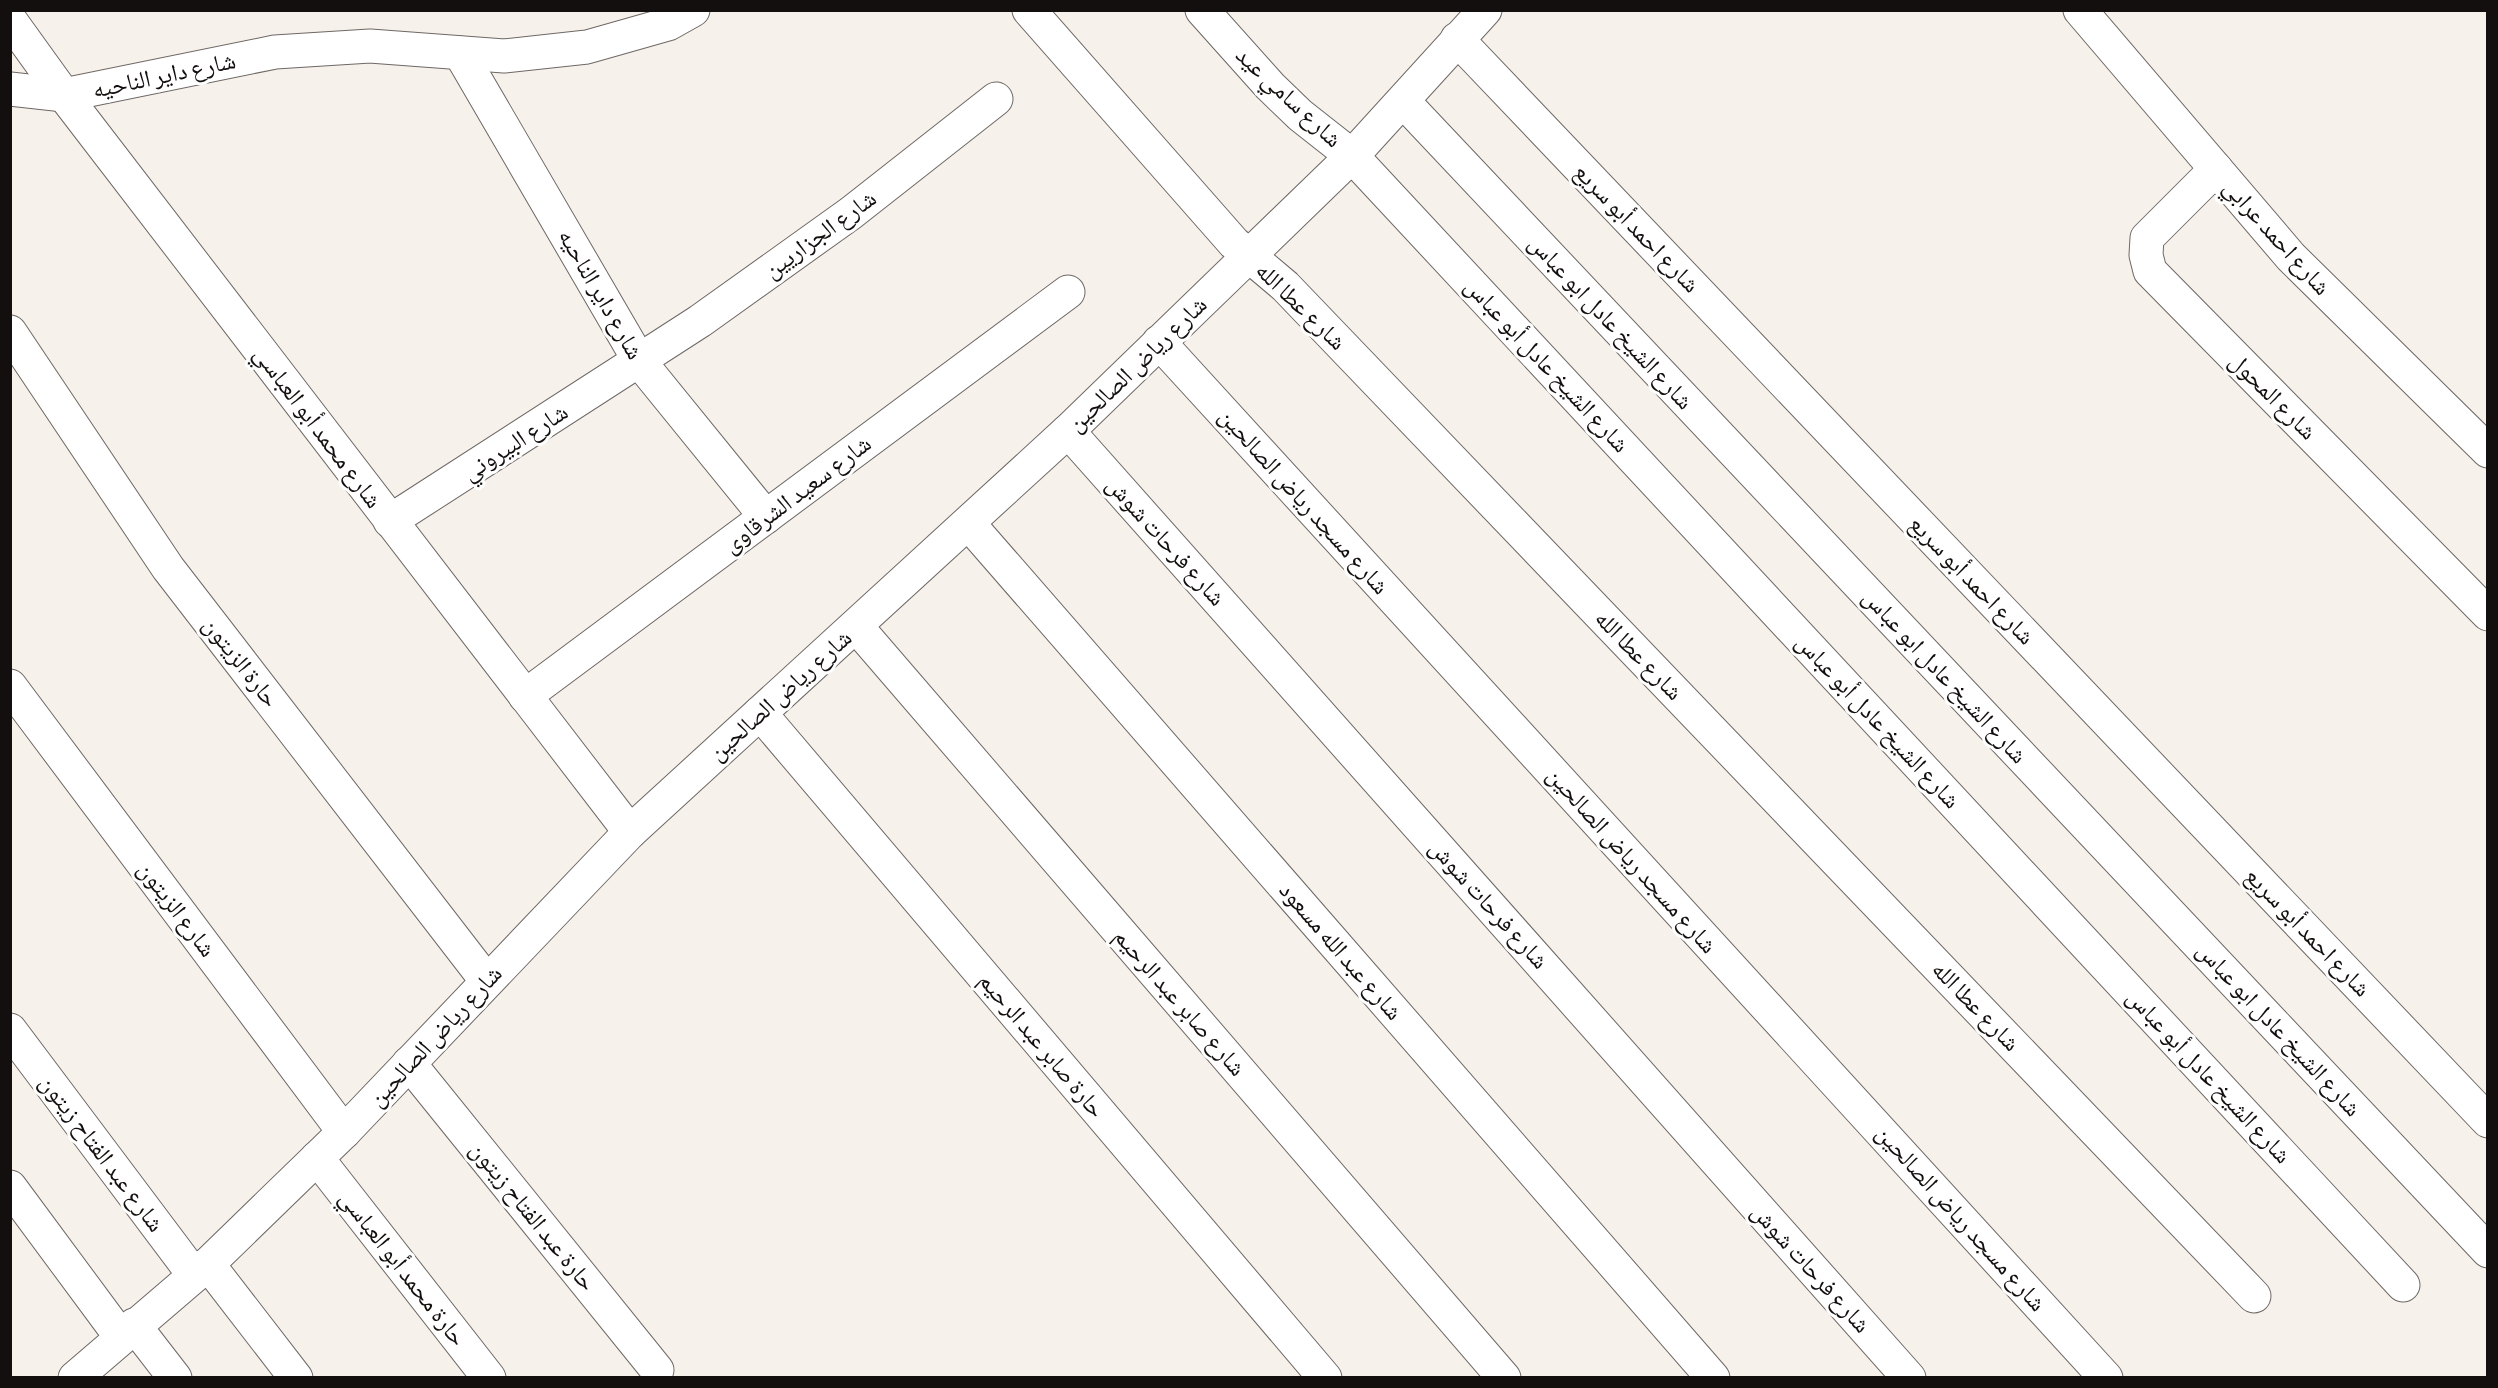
<svg xmlns="http://www.w3.org/2000/svg" width="2498" height="1388" font-family="'Alegreya Sans','Noto Naskh Arabic',sans-serif">
  <style>
    .lines { fill: none; stroke-linecap: round; stroke-linejoin: round }
    .street-casing { stroke: #6e6865; stroke-width: 35 }
    .street { stroke: #fff; stroke-width: 33 }
    .labels { text-anchor: middle; stroke-width: 6; stroke-linejoin: round; paint-order: stroke }
    .street-label { font-size: 24px; fill: #120f0e; stroke: #fff }
  </style>
  <rect width="100%" height="100%" fill="#f7f1ec"/>
  <g class="lines">
    <g class="street-casing">
      <g id="street">
        <path d="M1029,10l205,233 51,43 969,1010"/>
        <path d="M1202,10l68,76 30,29 52,41 1051,1129"/>
        <path d="M2080,10l211,247 197,194"/>
        <path d="M10,20l54,75 566,737"/>
        <path d="M1457,39l1031,1082"/>
        <path d="M460,53l180,309 126,155"/>
        <path d="M10,89l54,6 211,-43 95,-6 134,10 83,-9 81,-23 25,-14"/>
        <path d="M1403,101l1085,1150"/>
        <path d="M2216,169l-69,69 -1,17 4,16 338,343"/>
        <path d="M10,332l158,236 318,412"/>
        <path d="M1159,342l947,1036"/>
        <path d="M1068,431l841,947"/>
        <path d="M390,521l310,-200 151,-108 145,-114"/>
        <path d="M969,524l744,854"/>
        <path d="M856,626l648,752"/>
        <path d="M10,686l334,446"/>
        <path d="M525,696l543,-404"/>
        <path d="M760,713l565,665"/>
        <path d="M10,1030l184,245"/>
        <path d="M409,1063l248,307"/>
        <path d="M317,1158l172,220"/>
        <path d="M10,1187l111,150"/>
        <path d="M208,1264l88,114"/>
        <path d="M134,1325l41,53"/>
        <path d="M75,1378l133,-114 136,-132 286,-300 438,-401 284,-275 133,-146"/>
      </g>
    </g>
    <use href="#street" class="street"/>
  </g>
  <g class="labels">
    <g class="street-label">
      <text transform="translate(164 75) rotate(-12)" y="8">شارع داير الناحيه</text>
      <text transform="translate(1289 97) rotate(43)" y="8">شارع سامي عيد</text>
      <text transform="translate(1637 228) rotate(46)" y="8">شارع احمد أبو سريع</text>
      <text transform="translate(820 234) rotate(-36)" y="8">شارع الجزاريين</text>
      <text transform="translate(2277 237) rotate(48)" y="8">شارع احمد عرابي</text>
      <text transform="translate(601 294) rotate(60)" y="8">شارع داير الناحيه</text>
      <text transform="translate(1301 306) rotate(44)" y="8">شارع عطا الله</text>
      <text transform="translate(1611 322) rotate(47)" y="8">شارع الشيخ عادل ابو عباس</text>
      <text transform="translate(1137 364) rotate(-44)" y="8">شارع رياض الصالحين</text>
      <text transform="translate(1547 365) rotate(47)" y="8">شارع الشيخ عادل أبو عباس</text>
      <text transform="translate(2273 396) rotate(45)" y="8">شارع المحول</text>
      <text transform="translate(318 427) rotate(53)" y="8">شارع محمد أبو العباسي</text>
      <text transform="translate(515 442) rotate(-33)" y="8">شارع البيروني</text>
      <text transform="translate(797 494) rotate(-37)" y="8">شارع سعيد الشرقاوى</text>
      <text transform="translate(1304 501) rotate(48)" y="8">شارع مسجد رياض الصالحين</text>
      <text transform="translate(1166 541) rotate(48)" y="8">شارع فرحات شوش</text>
      <text transform="translate(1972 580) rotate(46)" y="8">شارع احمد أبو سريع</text>
      <text transform="translate(1639 655) rotate(46)" y="8">شارع عطا الله</text>
      <text transform="translate(241 662) rotate(52)" y="8">حارة الزيتون</text>
      <text transform="translate(1945 676) rotate(47)" y="8">شارع الشيخ عادل ابو عباس</text>
      <text transform="translate(780 695) rotate(-42)" y="8">شارع رياض الصالحين</text>
      <text transform="translate(1878 721) rotate(47)" y="8">شارع الشيخ عادل أبو عباس</text>
      <text transform="translate(1632 860) rotate(48)" y="8">شارع مسجد رياض الصالحين</text>
      <text transform="translate(1489 904) rotate(48)" y="8">شارع فرحات شوش</text>
      <text transform="translate(177 909) rotate(53)" y="8">شارع الزيتون</text>
      <text transform="translate(2308 932) rotate(46)" y="8">شارع احمد أبو سريع</text>
      <text transform="translate(1341 951) rotate(49)" y="8">شارع عبد الله مسعود</text>
      <text transform="translate(1180 1002) rotate(49)" y="8">شارع صابر عبد الرحيم</text>
      <text transform="translate(1976 1006) rotate(46)" y="8">شارع عطا الله</text>
      <text transform="translate(2279 1029) rotate(47)" y="8">شارع الشيخ عادل ابو عباس</text>
      <text transform="translate(435 1036) rotate(-47)" y="8">شارع رياض الصالحين</text>
      <text transform="translate(1042 1045) rotate(50)" y="8">حارة صابر عبد الرحيم</text>
      <text transform="translate(2209 1076) rotate(47)" y="8">شارع الشيخ عادل أبو عباس</text>
      <text transform="translate(102 1153) rotate(53)" y="8">شارع عبد الفتاح زيتون</text>
      <text transform="translate(533 1216) rotate(51)" y="8">حارة عبد الفتاح زيتون</text>
      <text transform="translate(1961 1218) rotate(48)" y="8">شارع مسجد رياض الصالحين</text>
      <text transform="translate(403 1268) rotate(52)" y="8">حارة محمد أبو العباسي</text>
      <text transform="translate(1811 1268) rotate(48)" y="8">شارع فرحات شوش</text>
    </g>
  </g>
  <rect width="2498" height="1388" fill="none" stroke="#120f0e" stroke-width="24"/>
</svg>
